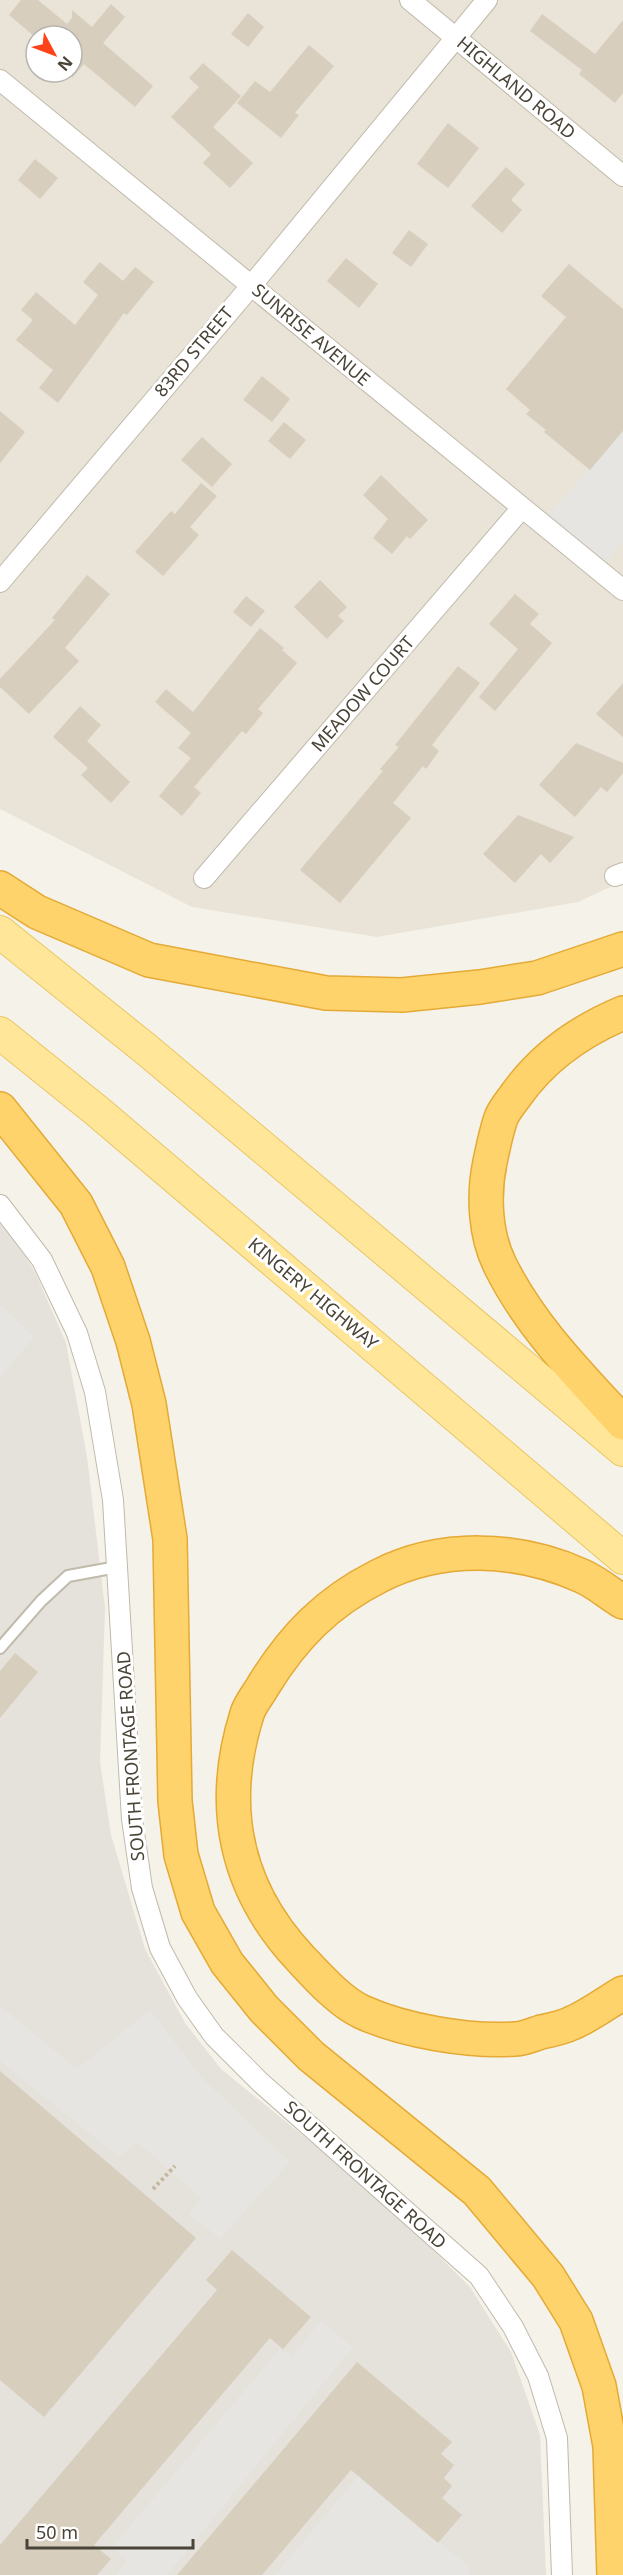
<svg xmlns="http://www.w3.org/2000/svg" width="623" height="2575" font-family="'Noto Sans',sans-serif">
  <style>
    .residential { fill: #e9e4d7; fill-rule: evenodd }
    .industrial { fill: #e5e1db }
    .parking { fill: #e7e5e1 }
    .building { fill: #d7cebe }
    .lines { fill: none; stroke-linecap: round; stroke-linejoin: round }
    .lane-casing { stroke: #c1baab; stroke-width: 14 }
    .street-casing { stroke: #c1baab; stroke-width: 22 }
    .primary-casing { stroke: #e9c664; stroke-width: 34 }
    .highway-casing { stroke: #e4aa35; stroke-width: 36 }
    .path { stroke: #c4b79c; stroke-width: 4; stroke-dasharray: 3 3; stroke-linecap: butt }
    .lane { stroke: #fff; stroke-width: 10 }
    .street { stroke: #fff; stroke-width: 20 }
    .primary { stroke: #ffe699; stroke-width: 32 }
    .highway { stroke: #ffd36b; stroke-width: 33 }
    .labels { text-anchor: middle; stroke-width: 6; stroke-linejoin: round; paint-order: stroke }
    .street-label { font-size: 18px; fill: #4a4337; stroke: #fff }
  </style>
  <rect width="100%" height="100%" fill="#f5f2e9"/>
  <path class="residential" d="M0,0h623v881l-45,21 -201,35 -185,-30 -192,-98zM36,36h36v36h-36z"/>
  <path class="industrial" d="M0,1216l35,56 31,71 21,114 18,151 -5,154 11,73 34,114 40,74 36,46 165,134 84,84 41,65 29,83 6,140h-546z"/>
  <g class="parking">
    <path d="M623,431v112l-24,29 -58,-49z"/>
    <path d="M0,1304l34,33 -34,41z"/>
    <path d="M0,2006l77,63 73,-59 52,68 88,84 -70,76 -31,-23 12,-17 -64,-56 -18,15 -119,-96z"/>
    <path d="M321,2321l32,26 -186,228h-51l11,-14 -15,-14 167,-197 13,6z"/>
    <path d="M359,2475l111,92v8h-195z"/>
  </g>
  <g class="building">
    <path d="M21,0h17l29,24 5,-6v-8l20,17 19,-23 14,13 -22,26 50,43 -18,21 -51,-43 -12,14v-42h-38l-25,-21z"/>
    <path d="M248,13l16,14 -16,20 -17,-13z"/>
    <path d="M542,14l53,40 28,-34v73l-8,10 -36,-29 3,-4 -52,-39z"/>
    <path d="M309,45l25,21 -39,47 4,2 -18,23 -44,-35 18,-22 15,11z"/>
    <path d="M203,63l38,33 -28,31 40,36 -23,25 -27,-25 8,-9 -40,-37 28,-30 -10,-9z"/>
    <path d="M448,123l31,25 -31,40 -31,-24z"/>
    <path d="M35,159l23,19 -18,21 -22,-19z"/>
    <path d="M506,167l19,17 -14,16 11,10 -20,23 -31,-27z"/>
    <path d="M409,230l19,14 -17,23 -19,-14z"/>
    <path d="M346,258l32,26 -19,24 -32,-27z"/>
    <path d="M100,262l23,19 12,-14 19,15 -27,33 -3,-2 -66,90 -19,-15 14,-18 -37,-30 17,-20 -12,-10 15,-18 39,33 23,-30 -15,-13z"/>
    <path d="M569,264l54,45v122l-33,39 -46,-38 2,-2 -20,-16 4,-4 -24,-21 60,-72 -25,-21z"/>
    <path d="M262,376l28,23 -18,23 -29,-22z"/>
    <path d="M0,411l25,21 -25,31z"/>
    <path d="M284,422l22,18 -16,19 -22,-18z"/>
    <path d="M202,437l30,27 -20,23 -31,-27z"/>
    <path d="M381,475l47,45 -18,19 -3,-3 -15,18 -19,-16 15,-19 -25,-24z"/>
    <path d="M201,483l16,13 -27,31 9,8 -36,41 -28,-24 36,-41 4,3z"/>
    <path d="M87,575l23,19 -45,54 14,13 -50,53 -29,-27v-8l55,-59 -3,-2z"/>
    <path d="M320,580l27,27 -9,9 6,5 -17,18 -33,-32z"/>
    <path d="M515,594l24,20 -9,10 22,19 -57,68 -16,-14 39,-48 -29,-25z"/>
    <path d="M246,596l19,15 -14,16 -18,-15z"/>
    <path d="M260,628l24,20 -2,2 15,13 -39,46 5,4 -17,21 -4,-3 -48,56 7,6 -19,23 -23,-20 32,-38 -13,-10 13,-15 -36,-31 11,-13 27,23z"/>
    <path d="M458,666l22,17 -48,62 7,6 -13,18 -3,-3 -30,37 18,15 -71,85 -40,-33 83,-99 -3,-2 19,-22 -4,-2z"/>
    <path d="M623,683v54l-27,-23z"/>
    <path d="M80,706l21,19 -14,16 43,41 -19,21 -30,-28 7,-7 -35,-31z"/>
    <path d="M576,743l47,20v10l-16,19 -6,-5 -26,30 -36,-32z"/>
    <path d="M518,815l56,22 -24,26 -9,-9 -26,29 -32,-29z"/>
    <path d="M15,1653l23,19 -38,46v-47z"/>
    <path d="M0,2071l196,167 -152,179 -44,-37z"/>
    <path d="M232,2250l79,67 -28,32 -13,-11 -176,207 17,14 -14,16h-97v-30l217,-255 -11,-10z"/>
    <path d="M357,2362l95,80 -11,12 13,11 -10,13 8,8 -10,12 20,17 -24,28 -87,-73 -89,105h-85z"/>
  </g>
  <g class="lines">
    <g class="lane-casing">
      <path id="lane" d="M0,1648l41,-47 27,-25 49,-9"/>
    </g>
    <g class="street-casing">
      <g id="street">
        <path d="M410,0l213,176"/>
        <path d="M0,80l623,510"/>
        <path d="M0,582l251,-296 236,-286"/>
        <path d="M615,876l8,-3"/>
        <path d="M204,878l317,-369"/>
        <path d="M0,1205l42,55 35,73 18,59 18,108 19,319 10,69 18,60 27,50 27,38 46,46 219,194 34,51 25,49 19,62 5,137"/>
      </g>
    </g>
    <g class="primary-casing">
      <g id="primary">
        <path d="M0,932l147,118 476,400"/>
        <path d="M0,1033l97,78 526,447"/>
      </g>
    </g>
    <g class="highway-casing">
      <g id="highway">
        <path d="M0,888l37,24 112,48 177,33 76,2 78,-8 57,-9 86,-29"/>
        <path d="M623,1013c-43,18 -80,44 -107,82 -5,7 -12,15 -15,23 -5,14 -8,30 -11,44 -7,33 -5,73 10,103 30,61 78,109 123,158"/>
        <path d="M0,1109l76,95 32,63 25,74 16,63 21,135 5,262 6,54 17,57 29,51 37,46 47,47 166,135 71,85 28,45 23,65 11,60 4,129"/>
        <path d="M623,1602c-13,-8 -27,-20 -41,-26 -64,-29 -140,-32 -203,0 -52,26 -86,61 -116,110 -5,9 -13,18 -16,28 -29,92 -12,175 54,245 16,17 39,43 61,53 42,19 106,30 153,27 8,0 17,-4 26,-7 10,-2 21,-4 31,-9 17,-7 34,-20 51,-30"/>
      </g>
    </g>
    <path class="path" d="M153,2189l22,-23"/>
    <use href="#lane" class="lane"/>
    <use href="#street" class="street"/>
    <use href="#primary" class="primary"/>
    <use href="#highway" class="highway"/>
  </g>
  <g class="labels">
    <g class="street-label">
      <text transform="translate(516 88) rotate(40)" y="6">HIGHLAND ROAD</text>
      <text transform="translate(311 335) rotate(40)" y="6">SUNRISE AVENUE</text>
      <text transform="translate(194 352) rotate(-50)" y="6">83RD STREET</text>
      <text transform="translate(363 694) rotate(-49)" y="6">MEADOW COURT</text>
      <text transform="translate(313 1294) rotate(40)" y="6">KINGERY HIGHWAY</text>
      <text transform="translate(131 1756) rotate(-94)" y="6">SOUTH FRONTAGE ROAD</text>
      <text transform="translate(365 2175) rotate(42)" y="6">SOUTH FRONTAGE ROAD</text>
    </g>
  </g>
  <g transform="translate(54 54) rotate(131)"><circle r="28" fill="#ffffff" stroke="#b7b4af" stroke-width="1.5"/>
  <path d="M0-4.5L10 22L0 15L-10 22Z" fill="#ff4217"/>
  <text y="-9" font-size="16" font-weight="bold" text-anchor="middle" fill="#4a4337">N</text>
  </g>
  <path d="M27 2539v9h166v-9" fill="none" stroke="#4a4337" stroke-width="3"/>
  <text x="36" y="2539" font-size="18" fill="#4a4337" stroke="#ffffff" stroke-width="4.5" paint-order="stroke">50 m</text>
</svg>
